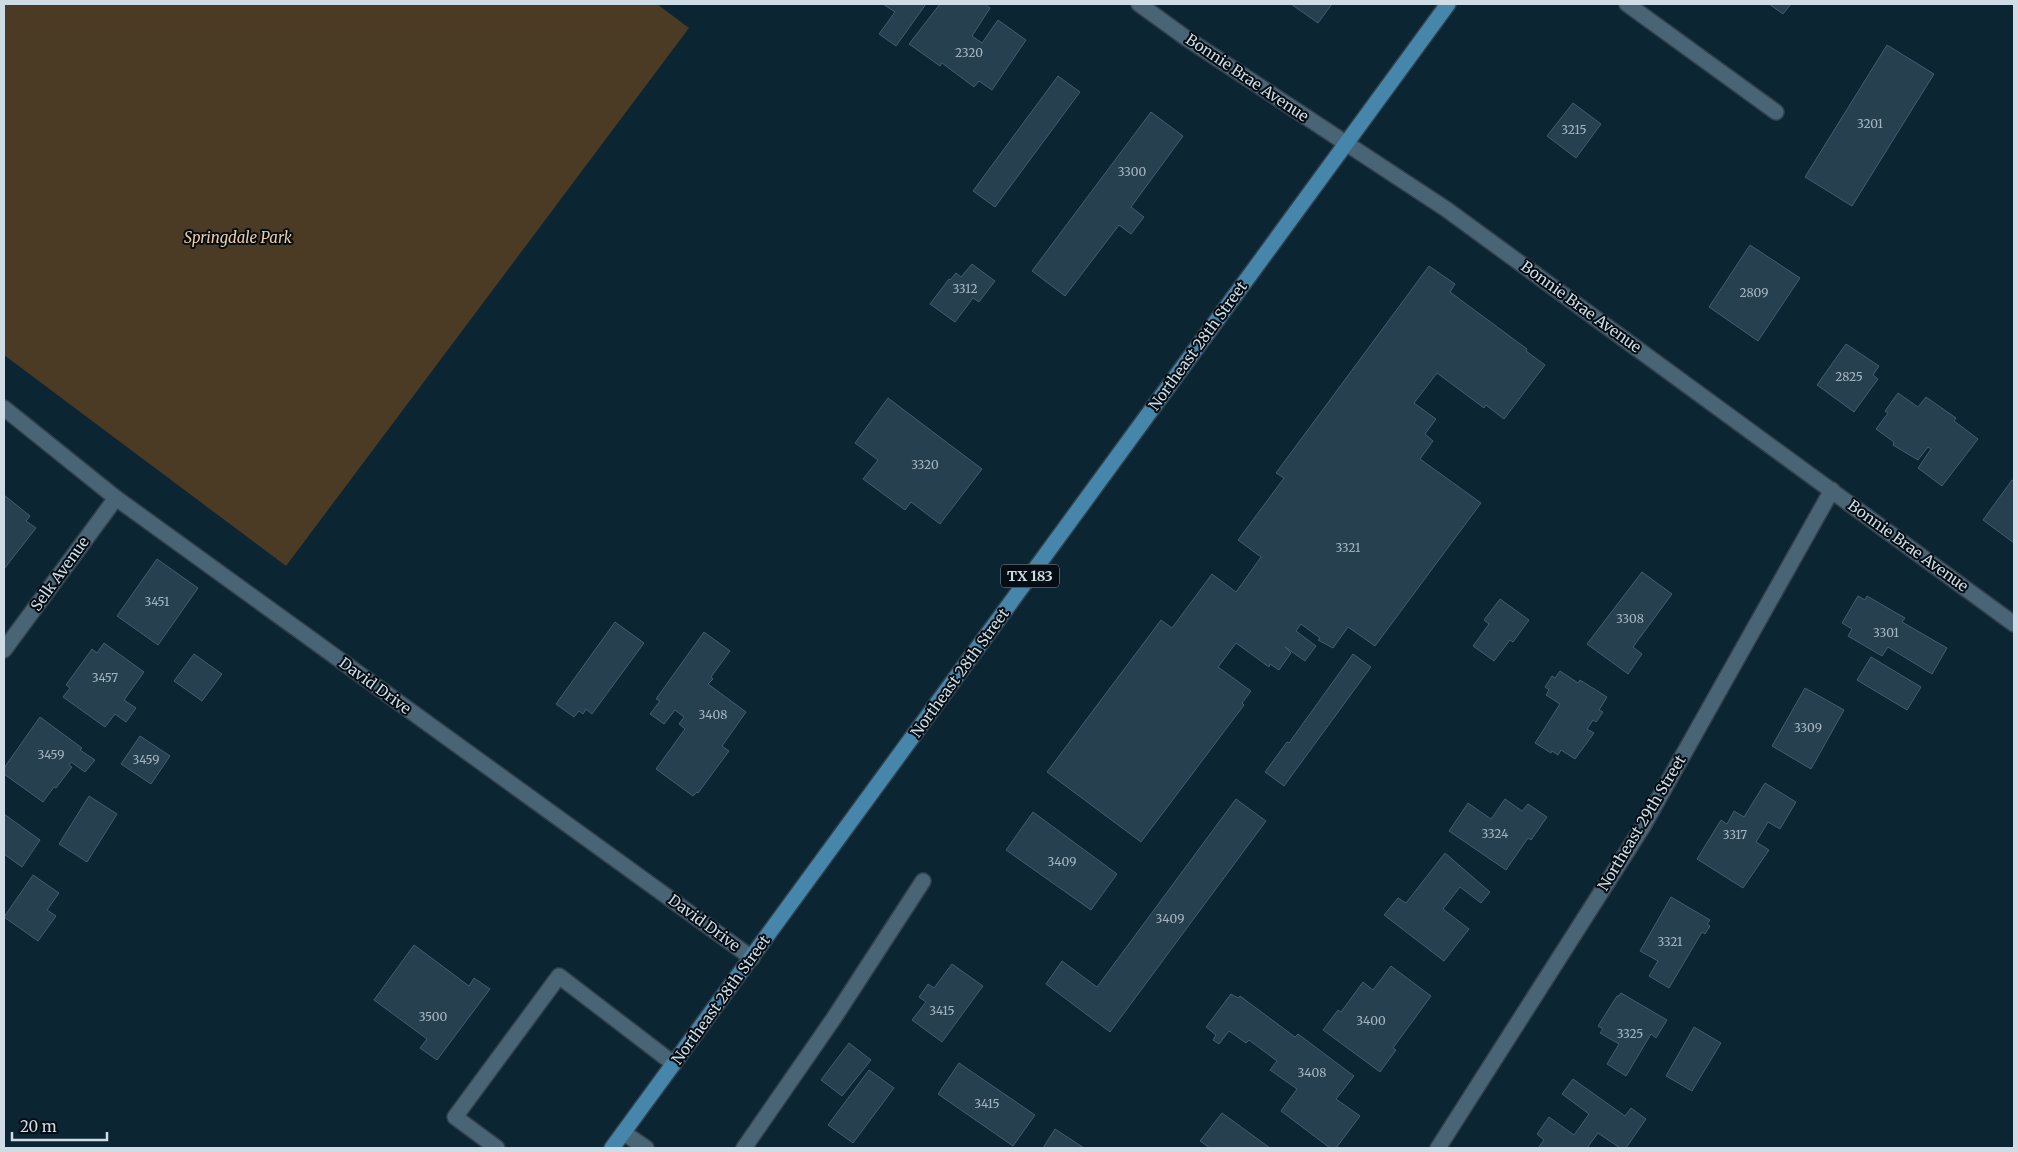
<svg xmlns="http://www.w3.org/2000/svg" width="2018" height="1152" font-family="Merriweather,serif">
  <style>
    .green { fill: #4b3a24 }
    .building { fill: #264050; stroke: #435d6e }
    .lines { fill: none; stroke-linecap: round; stroke-linejoin: round }
    .lane-casing { stroke: #313f4b; stroke-width: 18 }
    .street-casing { stroke: #313f4b; stroke-width: 18 }
    .primary-casing { stroke: #313f4b; stroke-width: 18 }
    .lane { stroke: #496475; stroke-width: 15 }
    .street { stroke: #496475; stroke-width: 15 }
    .primary { stroke: #4586aa; stroke-width: 15 }
    .labels { text-anchor: middle; stroke-width: 4; stroke-linejoin: round; paint-order: stroke }
    .number-label { font-size: 12px; fill: #a3b5c0 }
    .shield { fill: #040d13; stroke: #919ea6; stroke-width: 1 }
    .shield-label { font-size: 14px; font-weight: bold; fill: #cddce5 }
    .street-label { font-size: 15px; fill: #cddce5; stroke: #040d13 }
    .park-label { font-size: 15px; font-style: italic; fill: #f1cc9f; stroke: #040d13 }
  </style>
  <rect width="100%" height="100%" fill="#0b2533"/>
  <path class="green" d="M4,4h653l32,24 -403,538 -282,-211z"/>
  <g class="building">
    <path d="M883,4h43l-30,42 -17,-12 16,-22z"/>
    <path d="M940,4h45l5,4 -18,28 10,7 16,-23 28,20 -34,50 -13,-9 -5,6 -32,-24 -2,3 -31,-22z"/>
    <path d="M1291,4h41l-14,19z"/>
    <path d="M1769,4h22l-8,10z"/>
    <path d="M1887,45l47,29 -82,132 -47,-29z"/>
    <path d="M1058,76l22,16 -85,115 -22,-16z"/>
    <path d="M1573,103l28,21 -25,34 -29,-22z"/>
    <path d="M1151,112l32,24 -52,71 13,10 -13,17 -12,-9 -54,71 -33,-25z"/>
    <path d="M1750,245l50,33 -42,63 -49,-34z"/>
    <path d="M972,264l23,17 -16,21 -6,-4 -18,24 -25,-18 19,-25 1,1 6,-7 5,4z"/>
    <path d="M1429,266l26,18 -5,8 77,57 -1,2 19,14 -41,54 -18,-14 -2,3 -47,-35 -23,30 22,16 -11,15 8,7 -13,18 61,44 -106,143 -27,-19 -15,21 -15,-8 2,-2 -19,-14 -5,7 20,15 -11,15 -20,-14 6,6 -12,17 -9,-6 -1,3 -33,-24 -18,24 33,24 -9,12 2,2 -103,137 -94,-70 114,-152 11,8 40,-54 24,18 25,-35 -23,-17 46,-62 -8,-5z"/>
    <path d="M1846,344l33,22 -6,9 5,4 -24,33 -37,-27z"/>
    <path d="M1898,393l20,14 8,-10 30,21 -2,3 24,18 -36,47 -24,-18 13,-19 -3,-2 -10,13 -25,-15 1,-3 -18,-13 12,-16 -3,-2z"/>
    <path d="M888,398l94,71 -42,55 -29,-22 -6,8 -42,-31 15,-19 -23,-17z"/>
    <path d="M2012,480l2,1v62l-31,-23z"/>
    <path d="M4,495l26,21 -4,5 10,7 -32,41z"/>
    <path d="M157,559l41,29 -40,57 -41,-29z"/>
    <path d="M1642,572l30,22 -39,53 9,7 -14,20 -41,-30z"/>
    <path d="M1858,596l7,4 2,-4 38,22 -3,4 45,26 -15,26 -44,-27 -6,9 -34,-20 4,-7 -10,-6z"/>
    <path d="M1500,599l29,21 -16,22 -3,-2 -16,21 -21,-15 16,-22 -5,-4z"/>
    <path d="M615,622l29,21 -52,71 -6,-5 -3,5 -4,-3 -5,6 -18,-13z"/>
    <path d="M704,632l26,19 -19,26 2,2 -5,5 38,28 -24,34 7,5 -31,42 -1,-1 -4,4 -37,-27 29,-40 -6,-5 5,-7 -9,-7 -11,14 -14,-10 10,-13 -4,-2z"/>
    <path d="M104,643l40,29 -20,28 12,8 -10,14 -11,-8 -10,13 -42,-30 7,-9 -4,-3 26,-36 5,4z"/>
    <path d="M194,654l28,20 -20,27 -28,-20z"/>
    <path d="M1353,654l18,13 -87,119 -19,-14 22,-30 2,1z"/>
    <path d="M1871,657l50,30 -14,23 -50,-30z"/>
    <path d="M1560,671l18,12 2,-3 27,17 -8,13 4,2 -7,10 -3,-2 -6,9 7,4 -19,26 -14,-9 -3,5 -6,-4 -1,2 -16,-10 25,-39 -14,-9 3,-5 -4,-3 7,-11 3,2z"/>
    <path d="M1805,688l39,22 -33,59 -39,-23z"/>
    <path d="M40,717l42,31 -2,2 15,10 -10,12 -14,-10 -2,3 3,2 -16,21 -2,-1 -11,15 -39,-28v-6z"/>
    <path d="M140,736l30,20 -19,28 -30,-20z"/>
    <path d="M1765,783l31,19 -16,27 -12,-7 -12,20 13,8 -26,38 -46,-29 24,-39 6,4 7,-13 10,6z"/>
    <path d="M89,796l28,18 -30,48 -28,-18z"/>
    <path d="M1236,799l30,22 -156,211 -64,-48 16,-23 35,26z"/>
    <path d="M1505,799l17,12 6,-7 19,13 -16,23 -3,-2 -22,32 -57,-39 19,-28 23,16z"/>
    <path d="M1033,812l84,62 -26,36 -85,-60z"/>
    <path d="M4,814l36,26 -18,27 -18,-13z"/>
    <path d="M1445,853l45,39 -9,11 -21,-16 -17,22 26,20 -25,32 -60,-46 14,-17 8,5z"/>
    <path d="M33,875l26,18 -12,17 9,6 -18,25 -34,-24z"/>
    <path d="M1671,897l39,23 -3,4 3,2 -5,8 -3,-2 -33,56 -20,-12 9,-15 -18,-10z"/>
    <path d="M414,945l55,41 5,-8 16,11 -53,71 -17,-12 7,-9 -53,-39z"/>
    <path d="M952,964l31,22 -41,56 -30,-22 14,-18 -7,-5 9,-13 6,4z"/>
    <path d="M1391,966l40,30 -38,52 3,2 -16,22 -57,-42 15,-20 3,2 22,-30 10,8z"/>
    <path d="M1621,993l46,27 -11,18 -5,-4 -25,42 -19,-12 12,-20 -19,-11 3,-4 -5,-3 19,-30h2z"/>
    <path d="M1231,994l7,4 2,-2 55,41 3,-3 56,42 -18,23 24,17 -24,32h-6l-49,-37 16,-22 -27,-19 7,-9 -28,-21 -3,3 -17,-12 -10,13 -6,-4 3,-5 -10,-8z"/>
    <path d="M1694,1027l27,16 -29,48 -26,-15z"/>
    <path d="M849,1043l22,17 -29,36 -21,-16z"/>
    <path d="M959,1063l76,52 -22,31 -75,-52z"/>
    <path d="M869,1070l25,18 -41,55 -25,-18z"/>
    <path d="M1573,1079l52,37 6,-8 15,11 -20,29h-6l-22,-15 -11,15h-49l6,-8 -7,-6 12,-17 25,18 15,-21 -27,-20z"/>
    <path d="M1222,1113l48,35h-60l-10,-7z"/>
    <path d="M1055,1129l29,19h-41z"/>
  </g>
  <g class="lines">
    <g class="lane-casing">
      <g id="lane">
        <path d="M1627,4l149,108"/>
        <path d="M497,1148l-42,-31 104,-141 115,88"/>
        <path d="M744,1148l90,-130 89,-137"/>
      </g>
    </g>
    <g class="street-casing">
      <g id="street">
        <path d="M1139,4l47,34 260,171 568,415"/>
        <path d="M4,408l112,90 636,460"/>
        <path d="M4,650l112,-152"/>
        <path d="M624,1133l22,15"/>
        <path d="M1438,1148l204,-320 190,-338"/>
      </g>
    </g>
    <g class="primary-casing">
      <path id="primary" d="M612,1148l836,-1144"/>
    </g>
    <use href="#lane" class="lane"/>
    <use href="#street" class="street"/>
    <use href="#primary" class="primary"/>
  </g>
  <g class="labels">
    <g class="number-label">
      <text x="969" y="57">2320</text>
      <text x="1870" y="128">3201</text>
      <text x="1574" y="134">3215</text>
      <text x="1132" y="176">3300</text>
      <text x="965" y="293">3312</text>
      <text x="1754" y="297">2809</text>
      <text x="1849" y="381">2825</text>
      <text x="925" y="469">3320</text>
      <text x="1348" y="552">3321</text>
      <text x="157" y="606">3451</text>
      <text x="1630" y="623">3308</text>
      <text x="1886" y="637">3301</text>
      <text x="105" y="682">3457</text>
      <text x="713" y="719">3408</text>
      <text x="1808" y="732">3309</text>
      <text x="51" y="759">3459</text>
      <text x="146" y="764">3459</text>
      <text x="1495" y="838">3324</text>
      <text x="1735" y="839">3317</text>
      <text x="1062" y="866">3409</text>
      <text x="1170" y="923">3409</text>
      <text x="1670" y="946">3321</text>
      <text x="942" y="1015">3415</text>
      <text x="433" y="1021">3500</text>
      <text x="1371" y="1025">3400</text>
      <text x="1630" y="1038">3325</text>
      <text x="1312" y="1077">3408</text>
      <text x="987" y="1108">3415</text>
    </g>
    <rect class="shield" x="1001" y="564.5" width="58" height="23" rx="4"/>
    <g class="shield-label">
      <text x="1030" y="581">TX 183</text>
    </g>
    <g class="street-label">
      <text transform="translate(1247 78) rotate(34)" y="5">Bonnie Brae Avenue</text>
      <text transform="translate(1581 307) rotate(36)" y="5">Bonnie Brae Avenue</text>
      <text transform="translate(1198 346) rotate(-54)" y="5">Northeast 28th Street</text>
      <text transform="translate(1908 546) rotate(36)" y="5">Bonnie Brae Avenue</text>
      <text transform="translate(60 574) rotate(-54)" y="5">Selk Avenue</text>
      <text transform="translate(960 673) rotate(-54)" y="5">Northeast 28th Street</text>
      <text transform="translate(375 686) rotate(36)" y="5">David Drive</text>
      <text transform="translate(1642 823) rotate(-59)" y="5">Northeast 29th Street</text>
      <text transform="translate(704 923) rotate(36)" y="5">David Drive</text>
      <text transform="translate(721 1000) rotate(-54)" y="5">Northeast 28th Street</text>
    </g>
    <g class="park-label">
      <text x="238" y="243">Springdale Park</text>
    </g>
  </g>
  <rect width="2018" height="1152" fill="none" stroke="#cddce5" stroke-width="10"/>
  <path d="M12 1132v8h95v-8" fill="none" stroke="#cddce5" stroke-width="2.5"/>
  <text x="20" y="1132" font-size="15" fill="#cddce5" stroke="#040d13" stroke-width="4" paint-order="stroke">20 m</text>
</svg>
